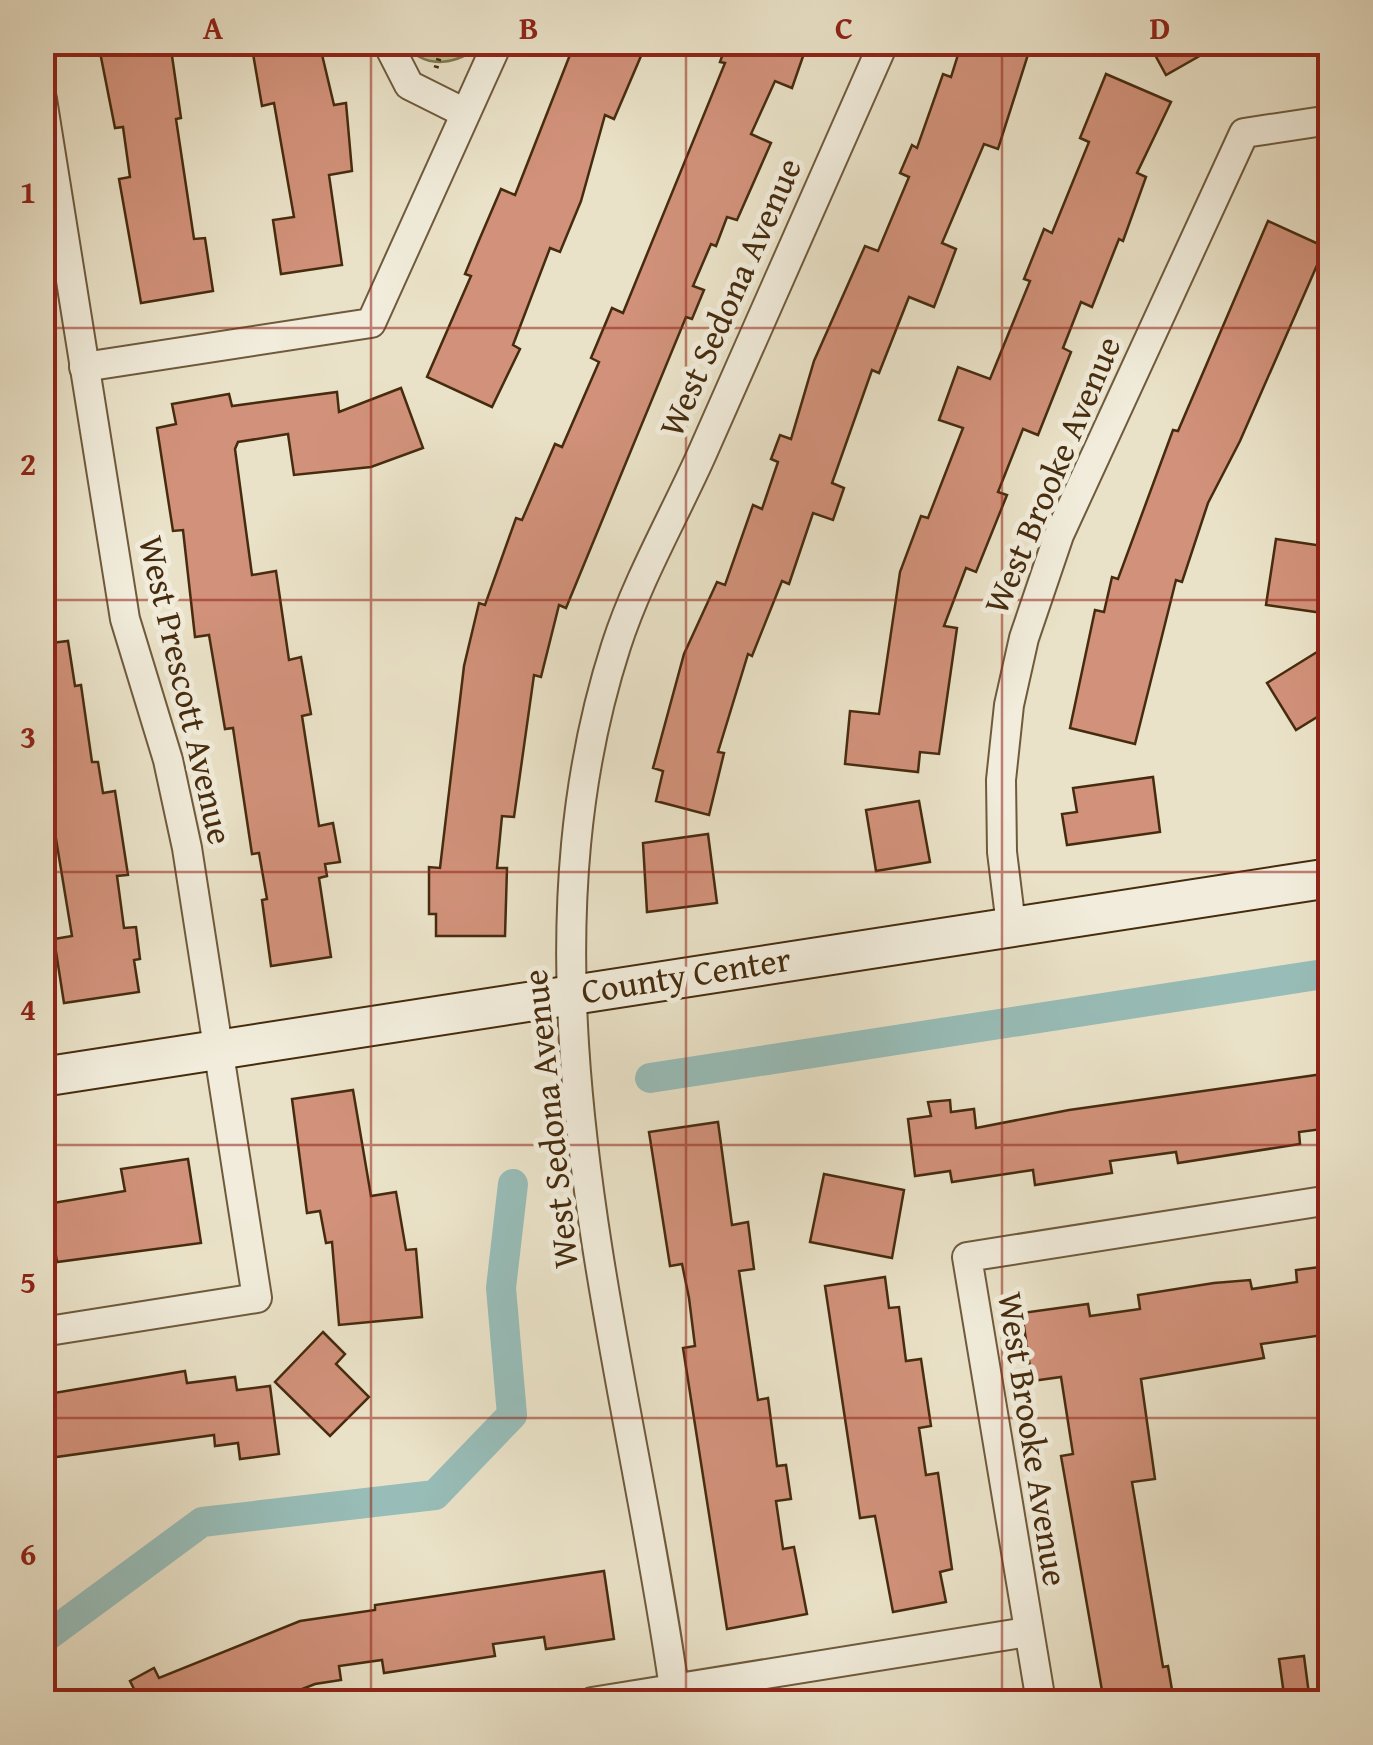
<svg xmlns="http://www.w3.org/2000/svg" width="1373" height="1745" font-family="'Gentium Book Plus',serif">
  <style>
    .green { fill: #b9c394; stroke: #807851; stroke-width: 2.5 }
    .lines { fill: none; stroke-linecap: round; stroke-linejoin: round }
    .canal { stroke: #98bdb8; stroke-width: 30 }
    .building { fill: #d1917a; stroke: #462c0e; stroke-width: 2.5 }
    .street-casing { stroke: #6f5a3c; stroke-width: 32 }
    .secondary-casing { stroke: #462c0e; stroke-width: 42 }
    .path { stroke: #462c0e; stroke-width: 5; stroke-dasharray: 2.5 5; stroke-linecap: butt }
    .street { stroke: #f1ecdb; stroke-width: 28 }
    .secondary { stroke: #f1ecdb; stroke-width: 38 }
    .grid { fill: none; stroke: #8f2418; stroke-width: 2.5; stroke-opacity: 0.55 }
    .labels { text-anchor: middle; stroke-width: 10; stroke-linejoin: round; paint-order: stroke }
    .street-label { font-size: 35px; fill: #462c0e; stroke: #f1ecdb }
    .neatline { fill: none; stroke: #8f2418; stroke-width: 4 }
    .grid-label { font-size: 32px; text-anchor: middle; font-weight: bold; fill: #8f2418 }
  </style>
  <rect width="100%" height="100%" fill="#eae2c8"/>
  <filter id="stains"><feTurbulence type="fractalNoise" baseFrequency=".002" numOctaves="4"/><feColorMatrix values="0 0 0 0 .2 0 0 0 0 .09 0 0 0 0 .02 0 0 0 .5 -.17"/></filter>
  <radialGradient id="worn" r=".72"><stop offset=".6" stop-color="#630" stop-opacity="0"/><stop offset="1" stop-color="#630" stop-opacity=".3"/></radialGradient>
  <path class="green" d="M404,43h79c-24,21 -57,29 -79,0z"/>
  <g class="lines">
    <g class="canal">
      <path d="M650,1078l680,-105"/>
      <path d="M42,1640l160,-118 233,-27 77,-80 -11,-127 12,-104"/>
    </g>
  </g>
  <g class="building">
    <path d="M98,42h72l11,76 -5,1 18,120 11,-1 8,53 -72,12 -22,-124 11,-2 -7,-50 -8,1z"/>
    <path d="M251,42h68l15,63 12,-2 6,68 -23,4 13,90 -61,9 -8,-54 21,-3 -20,-114 -12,3z"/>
    <path d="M575,42h72l-33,77 -9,-4 -24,86 -21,51 -10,-4 -37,97 7,4 -28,58 -65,-30 44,-101 -6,-2 12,-29 24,-56 14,6z"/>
    <path d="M727,42h81l-16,46 -17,-7 -24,53 20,9 -34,77 -10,-3 -11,29 -5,-2 -18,42 11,4 -12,29 -6,-2 -120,291 -7,-3 -18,72 -7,-2 -20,142 -12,-1 -5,52h10l-2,68h-69v-22h-7v-47l11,1 24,-202 15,-63 6,2 31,-87 6,2 33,-76 7,3 37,-85 -8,-4 21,-50 11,5 102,-250 -5,-1z"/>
    <path d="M962,42h70l-34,107 -14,-5 -42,99 14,6 -22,58 -25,-10 -30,76 -7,-3 -40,113 12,5 -11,32 -20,-7 -24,71 -7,-3 -30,75 -4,-2 -30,98 6,1 -15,62 -53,-14 7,-30 -10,-3 31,-114 33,-72 8,3 28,-80 9,4 16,-47 -7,-3 9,-24 11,4 23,-78 51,-115 13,5 31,-74 -9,-4 12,-28 5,3 26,-74 8,3z"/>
    <path d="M1148,42h76l-58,33z"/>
    <path d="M1106,74l65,28 -34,71 9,4 -23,64 -4,-2 -27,68 -11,-5 -18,46 8,4 -33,83 -15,-6 -25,63 9,3 -31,77 -10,-4 -22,58 13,2 -18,126 -19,-2 -2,20 -73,-8 5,-53 29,3 21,-142 21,-56 7,2 35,-90 -24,-8 19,-53 32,12 40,-98 -6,-2 20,-50 8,4 37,-91 -9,-4z"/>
    <path d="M1268,221l57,26 -85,194 -32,62 -26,79 -6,-2 -41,164 -65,-16 25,-118 9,2 8,-35 6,2 55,-149 5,1z"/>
    <path d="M401,388l22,60 -52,19 -77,8 -6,-41 -50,8 -3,7 17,126 24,-4 13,89 12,-3 10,57 -9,2 17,110 14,-3 7,39 -15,2 2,12 -8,2 12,79 -60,9 -9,-66 5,-1 -8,-46 -7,1 -19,-126 -8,1 -16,-94 -14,2 -12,-107 -10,1 -16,-103 19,-4 -4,-20 57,-10 3,12 105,-14 2,20z"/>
    <path d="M1276,539l54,8v67l-64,-9z"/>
    <path d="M68,641l7,45 6,-1 11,77h6l5,31 12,-2 13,84 -11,1 7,52 12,-1 4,32 -6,1 5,32 -75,11 -10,-64 18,-3 -30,-182v-110z"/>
    <path d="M1330,644v65l-34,21 -29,-47z"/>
    <path d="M1153,777l7,55 -93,13 -5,-31 15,-2 -4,-24z"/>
    <path d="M919,801l11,61 -54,9 -10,-61z"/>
    <path d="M708,834l9,69 -70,9 -4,-69z"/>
    <path d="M1330,1073v55l-31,4 1,12 -122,19 -2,-11 -66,9 2,12 -77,12 -2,-15 -81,12 -2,-11 -35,5 -7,-57 23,-3 -3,-14 22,-2 1,12 23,-3 2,19 93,-18z"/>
    <path d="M353,1090l18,106 25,-4 10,58 10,-1 6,68 -83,8 -7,-83 -6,1 -6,-32 -13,2 -15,-114z"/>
    <path d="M718,1122l14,103 16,-3 6,47 -15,2 19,129 10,-2 9,68 9,-1 5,34 -15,2 7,48 11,-2 13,67 -80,15 -44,-281 12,-2 -6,-48 -7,-34 -12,2 -21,-134z"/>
    <path d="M188,1159l13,84 -144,19 -10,-58 78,-13 -4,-22z"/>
    <path d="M824,1174l80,16 -12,68 -82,-16z"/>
    <path d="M1328,1266l2,68 -69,10 3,14 -123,21 14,100 -23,3 31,185 5,-1 6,36h-70l-43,-246 12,-2 -12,-77 -29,4 -10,-68 66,-9 2,12 50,-7 -2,-14 76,-12 36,-3 2,9 45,-7 -1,-12z"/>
    <path d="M885,1277l4,31 10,-1 7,54 15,-2 10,67 -12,2 7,47 12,-2 14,96 -12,3 6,30 -53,10 -18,-96 -15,2 -35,-232z"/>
    <path d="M323,1332l22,22 -9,10 33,33 -39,39 -55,-54z"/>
    <path d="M185,1371l2,12 48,-6 2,13 33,-4 9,68 -39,5 -2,-16 -23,3 -1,-11 -172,24v-64z"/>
    <path d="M604,1571l10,68 -68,10 -2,-12 -51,7 2,12 -111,17 -2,-13 -43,6 2,14 -26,4 -46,18 -3,-8 -22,8h-132l23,-11 -5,-10 24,-13 5,10 141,-57 75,-11v-5z"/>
    <path d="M1304,1656l6,46h-25l-6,-43z"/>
  </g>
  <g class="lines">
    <g class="street-casing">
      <g id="street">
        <path d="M387,42l22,43 56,28"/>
        <path d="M42,99l83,520 43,141 19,88 70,450 -215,34"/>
        <path d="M84,367l287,-44 127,-281"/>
        <path d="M1011,925l-9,-73 -1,-72 8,-75 15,-67 35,-103 185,-402 86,-13"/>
        <path d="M592,1702l435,-70"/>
        <path d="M676,1702c-47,-344 -171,-712 -60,-1056 21,-65 57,-128 85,-190 61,-138 122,-276 183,-414"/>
        <path d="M1041,1702l-74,-445 363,-57"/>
      </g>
    </g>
    <g class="secondary-casing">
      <path id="secondary" d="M42,1077l1288,-199"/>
    </g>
    <path class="path" d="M436,68l8,-26"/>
    <use href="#street" class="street"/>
    <use href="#secondary" class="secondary"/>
  </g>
  <path class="grid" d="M371,42v1660M686,42v1660M1002,42v1660M42,328h1288M42,600h1288M42,872h1288M42,1145h1288M42,1418h1288"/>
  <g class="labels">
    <g class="street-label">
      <text transform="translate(730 297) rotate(-66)" y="12">West Sedona Avenue</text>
      <text transform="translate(1052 475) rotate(-67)" y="12">West Brooke Avenue</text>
      <text transform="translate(186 690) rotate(77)" y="12">West Prescott Avenue</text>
      <text transform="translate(686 975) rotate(-9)" y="12">County Center</text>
      <text transform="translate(550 1119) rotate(-96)" y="12">West Sedona Avenue</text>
      <text transform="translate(1033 1439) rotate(81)" y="12">West Brooke Avenue</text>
    </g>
  </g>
  <rect width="1373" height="1745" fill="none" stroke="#eae2c8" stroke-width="110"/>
  <rect x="55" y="55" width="1263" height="1635" class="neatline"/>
  <g class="grid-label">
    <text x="213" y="39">A</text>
    <text x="529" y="39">B</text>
    <text x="844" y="39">C</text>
    <text x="1160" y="39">D</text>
    <text x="28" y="203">1</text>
    <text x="28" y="475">2</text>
    <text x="28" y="748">3</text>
    <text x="28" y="1020">4</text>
    <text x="28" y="1293">5</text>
    <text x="28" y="1565">6</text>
  </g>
  <rect width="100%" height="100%" filter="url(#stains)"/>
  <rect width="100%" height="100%" fill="url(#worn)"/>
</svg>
